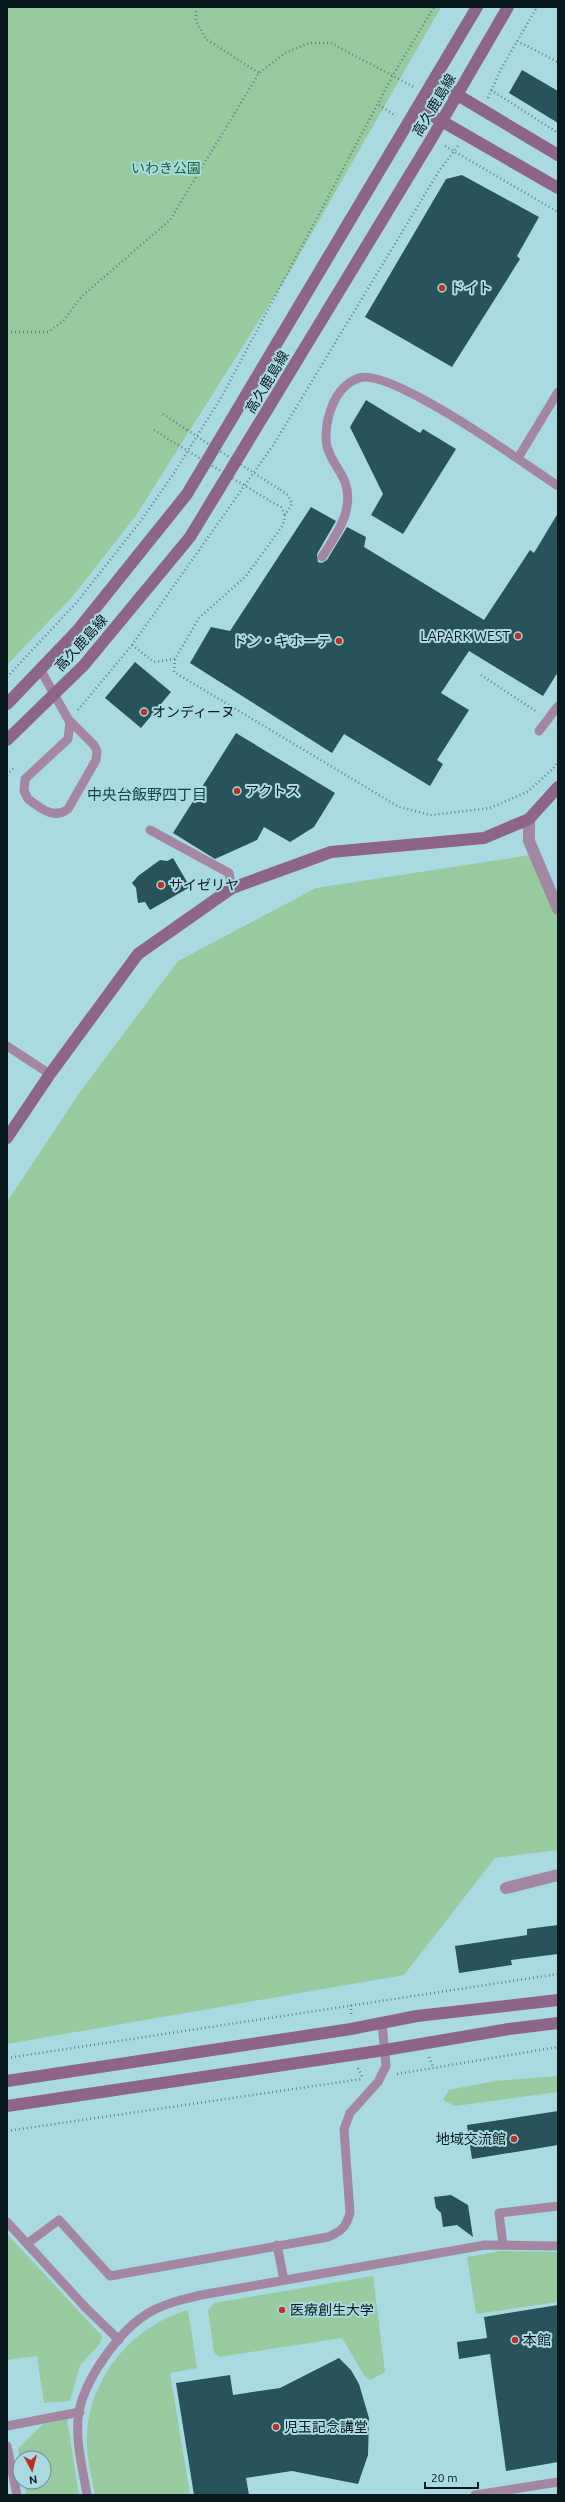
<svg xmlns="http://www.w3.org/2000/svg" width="565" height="2502" font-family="Ubuntu,'Noto Sans JP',sans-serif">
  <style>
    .green { fill: #97ca9f }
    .building { fill: #27535a }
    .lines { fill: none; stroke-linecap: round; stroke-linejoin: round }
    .path { stroke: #618489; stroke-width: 2.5; stroke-dasharray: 1 3; stroke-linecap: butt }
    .lane { stroke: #a387a1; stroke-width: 9 }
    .street { stroke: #a387a1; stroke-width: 12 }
    .secondary { stroke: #8d648a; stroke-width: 12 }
    .path-bridge { stroke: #618489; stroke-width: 2.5; stroke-dasharray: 1 3; stroke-linecap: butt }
    .poi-dot { fill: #be3026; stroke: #aadae1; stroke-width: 1.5 }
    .labels { text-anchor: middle; stroke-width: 4; stroke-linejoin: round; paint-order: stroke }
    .street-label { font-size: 14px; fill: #07191c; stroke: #aadae1 }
    .park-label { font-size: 14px; fill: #19652f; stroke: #aadae1 }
    .poi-label { font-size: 14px; fill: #07191c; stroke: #aadae1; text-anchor: start }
    .neighbourhood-label { font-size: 15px; fill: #144249; stroke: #aadae1 }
  </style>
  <rect width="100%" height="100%" fill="#aadae1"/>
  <g class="green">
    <path d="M7,7h434l-153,268 -153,242 -63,80 -65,68z"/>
    <path d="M531,855l27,59v936l-63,8 -91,117 -397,69v-842l73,-110 98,-131 138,-73z"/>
    <path d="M558,2076v16l-103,14 -12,-6 6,-10 46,-9z"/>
    <path d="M7,2234l95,102 -2,8 -20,21 -10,36 -26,2 -7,-47 -30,4z"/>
    <path d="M500,2251l58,1v50l-82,12 -9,-57z"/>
    <path d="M373,2276l12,96 -15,8 -6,-5 -22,-37 -123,19 -5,-5 -6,-42 6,-7z"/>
    <path d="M188,2310l9,58 -27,5 20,122h-95c-3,-16 -8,-35 -8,-51 -2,-62 44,-118 101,-134z"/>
    <path d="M67,2419l12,76h-53l-2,-13h20v-24h-24v4l-2,-13 25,-25z"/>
  </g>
  <g class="building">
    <path d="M522,70l36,21v32l-49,-30z"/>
    <path d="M462,175l77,42 -22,39 3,3 -68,108 -87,-50 81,-138z"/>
    <path d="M366,400l54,33 3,-4 33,20 -53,85 -32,-19 12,-21 -33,-67z"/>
    <path d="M311,507l25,14 -19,33 1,8 4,1 5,-3 20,-33 19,10 -2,10 120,73 46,-70 4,3 24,-40v159l-15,24 -74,-45 -28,42 28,17 -32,50 6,4 -13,22 -86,-52 -12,19 -142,-90 21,-36 19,4z"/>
    <path d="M135,662l36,30 -30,36 -36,-30z"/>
    <path d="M236,733l99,60 -21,34 -24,15 -26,-15 -7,13 -42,19 -42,-26z"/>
    <path d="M173,858l17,29 -40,23 -5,-8 -7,1 -2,-15 -4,-5 6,-7 22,-16 7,1z"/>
    <path d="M558,1925v29l-47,6 1,5 -53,8 -4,-27 72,-11v-6z"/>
    <path d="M558,2111v34l-86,14 -5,-34z"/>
    <path d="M451,2195l17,10 5,32 -16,-12 -14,2 -2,-14 -5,-5 -2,-11z"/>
    <path d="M558,2305v157l-52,9 -16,-117 -31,5 -2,-17 30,-4 -3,-21z"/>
    <path d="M339,2358l12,12 8,14 10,34 -1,37 -10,29 -66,-13 -46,7 3,17h-55l-18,-112 54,-8 3,20 47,-7z"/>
  </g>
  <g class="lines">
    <g class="path">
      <path d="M196,7v14l10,18 53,34"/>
      <path d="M517,41l41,21"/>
      <path d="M491,90l67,43"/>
      <path d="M488,98l13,-29 36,-62"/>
      <path d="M379,105l17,11"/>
      <path d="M445,146l113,66"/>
      <path d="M7,332h41l15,-11 19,-25 88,-76 89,-147 26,-20 24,-10h22l83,44"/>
      <path d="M163,414l24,16"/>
      <path d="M154,430l24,15"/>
      <path d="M270,501l11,6 4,8"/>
      <path d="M132,645l22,17 21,-3 24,-41 47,-42 37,-51 2,-10 7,-11 -4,-9 -9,-6"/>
      <path d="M175,659l-1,13 225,135 32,8 59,-7 37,-16 26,-23 5,-8"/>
      <path d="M481,675l56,37"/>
      <path d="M7,677l70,-75 63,-80 32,-46 50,-80 171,-321 41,-68"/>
      <path d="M78,710l54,-65 142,-201 165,-273 19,-25"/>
      <path d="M7,775l8,-8"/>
      <path d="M351,2014v-9"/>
      <path d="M429,2057l4,10"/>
      <path d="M7,2058l551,-84"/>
      <path d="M358,2068l5,11"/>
      <path d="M397,2074l161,-27"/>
      <path d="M7,2131l355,-52"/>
    </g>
    <g class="lane">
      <path d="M518,458l40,-66"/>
      <path d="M322,557c14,-22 33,-47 23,-75 -6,-15 -19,-27 -19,-44 0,-22 9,-52 33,-60 32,-11 167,87 199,108"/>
      <path d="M40,669l28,50 26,26 3,6 -1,9 -28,49c-14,11 -28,-1 -40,-10l-4,-8 1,-12 43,-40 2,-17"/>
      <path d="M539,731l19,-25"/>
      <path d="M150,830l79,43 3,15"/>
      <path d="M7,1046l43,28"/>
      <path d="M7,2222l79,86 33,32"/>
      <path d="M28,2243l31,-23 51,56 218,-39c14,-6 18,-10 22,-24l-6,-84 6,-16 28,-31 8,-16 -4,-43"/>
      <path d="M277,2245l7,35"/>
      <path d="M503,2245l-4,-32 59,-7"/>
      <path d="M7,2426l73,-14"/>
      <path d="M7,2446l10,49"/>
      <path d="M87,2495c-4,-25 -11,-50 -9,-76 3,-36 42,-91 74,-108 15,-8 32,-12 49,-16l284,-50 73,1"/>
      <path d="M475,2495l83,-13"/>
    </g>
    <g class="street">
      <path d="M529,819v22l29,68"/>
      <path d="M506,1888l52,-13"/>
    </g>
    <g class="secondary">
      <path d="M434,81l124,74"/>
      <path d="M419,108l139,80"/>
      <path d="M7,704l70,-73 110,-137 290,-487"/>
      <path d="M7,740l77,-75 106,-128 242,-399 76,-131"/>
      <path d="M7,1138l43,-64 88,-120 94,-66 99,-36 153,-14 45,-19 29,-32"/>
      <path d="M7,2081l344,-52 66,-13 141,-16"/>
      <path d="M7,2106l378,-56 124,-21 49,-6"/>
    </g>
    <g class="path-bridge">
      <path d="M187,430l92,59"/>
      <path d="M178,445l92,56"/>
    </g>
  </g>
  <g class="poi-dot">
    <circle cx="442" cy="288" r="4"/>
    <circle cx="518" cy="636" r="4"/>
    <circle cx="339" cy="641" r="4"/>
    <circle cx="144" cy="712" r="4"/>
    <circle cx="237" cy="791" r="4"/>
    <circle cx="161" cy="885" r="4"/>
    <circle cx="514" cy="2139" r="4"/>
    <circle cx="282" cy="2310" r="4"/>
    <circle cx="515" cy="2340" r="4"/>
    <circle cx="276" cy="2427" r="4"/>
  </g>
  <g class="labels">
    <g class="street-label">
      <text transform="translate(434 105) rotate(-59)" y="5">高久鹿島線</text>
      <text transform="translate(267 382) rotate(-59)" y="5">高久鹿島線</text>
      <text transform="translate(81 643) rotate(-48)" y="5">高久鹿島線</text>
    </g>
    <g class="park-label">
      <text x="166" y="173">いわき公園</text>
    </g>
    <g class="poi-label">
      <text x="450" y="293">ドイト</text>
      <text x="510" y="641" text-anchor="end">LAPARK WEST</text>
      <text x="331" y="646" text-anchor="end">ドン・キホーテ</text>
      <text x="152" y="717">オンディーヌ</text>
      <text x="245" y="796">アクトス</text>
      <text x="169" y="890">サイゼリヤ</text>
      <text x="506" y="2144" text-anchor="end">地域交流館</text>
      <text x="290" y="2315">医療創生大学</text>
      <text x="523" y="2345">本館</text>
      <text x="284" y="2432">児玉記念講堂</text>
    </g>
    <g class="neighbourhood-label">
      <text x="147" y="800">中央台飯野四丁目</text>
    </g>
  </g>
  <rect width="565" height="2502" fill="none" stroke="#07191c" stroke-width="16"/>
  <g transform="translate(32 2470) rotate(173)"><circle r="19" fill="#aadae1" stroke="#698d92"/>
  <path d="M0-3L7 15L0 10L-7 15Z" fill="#be3026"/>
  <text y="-6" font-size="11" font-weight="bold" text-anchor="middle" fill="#07191c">N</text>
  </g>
  <path d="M425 2482v6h53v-6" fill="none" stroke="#07191c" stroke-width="2"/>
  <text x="431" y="2482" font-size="12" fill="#07191c" stroke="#aadae1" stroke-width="3" paint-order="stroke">20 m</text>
</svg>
